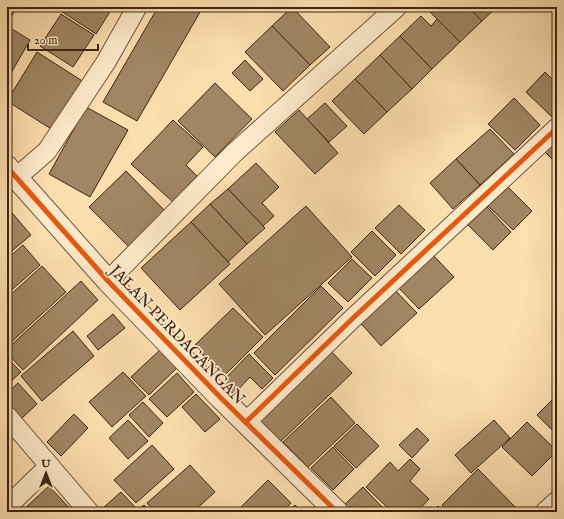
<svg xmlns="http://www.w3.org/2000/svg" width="564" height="519" font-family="'IM FELL English',serif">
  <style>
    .building { fill: #a18664; stroke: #3d2613 }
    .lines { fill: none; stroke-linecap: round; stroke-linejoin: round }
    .minor-casing { stroke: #6d543a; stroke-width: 21 }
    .tertiary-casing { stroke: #6d543a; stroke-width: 24 }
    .minor { stroke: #feeacb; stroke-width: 19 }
    .tertiary { stroke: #feeacb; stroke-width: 22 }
    .cycleway-casing { stroke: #feeacb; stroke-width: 8 }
    .cycleway { stroke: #e8590c; stroke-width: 5 }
    .labels { text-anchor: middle; stroke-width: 3.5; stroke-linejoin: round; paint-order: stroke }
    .street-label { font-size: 16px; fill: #3d2613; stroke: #feeacb }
  </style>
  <rect width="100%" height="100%" fill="#fddeaf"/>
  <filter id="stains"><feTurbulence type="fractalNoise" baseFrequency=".005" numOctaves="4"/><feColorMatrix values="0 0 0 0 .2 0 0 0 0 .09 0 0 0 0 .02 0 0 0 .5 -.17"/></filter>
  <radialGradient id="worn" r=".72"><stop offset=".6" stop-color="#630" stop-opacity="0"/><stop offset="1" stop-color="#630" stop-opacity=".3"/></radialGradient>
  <g class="building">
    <path d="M7,7h10l-10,17z"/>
    <path d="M64,7h49l-17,27 -35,-23z"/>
    <path d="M158,7h45l-66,114 -34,-19z"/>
    <path d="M292,7l38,40 -20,18 -38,-39z"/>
    <path d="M435,7h33l14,14 -22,21 -30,-30z"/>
    <path d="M468,7h29l-15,14z"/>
    <path d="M61,14l33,21 -21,32 -33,-21z"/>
    <path d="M421,16l10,10 6,-7 23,23 -28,27 -32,-33z"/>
    <path d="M7,26l23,14 -23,40z"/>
    <path d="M272,26l38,39 -27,26 -38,-39z"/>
    <path d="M400,36l32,33 -20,20 -32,-34z"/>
    <path d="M37,52l50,32 -31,48 -49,-31z"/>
    <path d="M380,55l32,34 -25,23 -32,-33z"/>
    <path d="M245,60l18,19 -13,12 -18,-18z"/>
    <path d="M545,72l12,12v29l-5,4 -26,-25z"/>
    <path d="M355,79l32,33 -23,22 -32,-33z"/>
    <path d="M215,83l37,36 -37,38 -37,-36z"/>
    <path d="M514,98l26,27 -25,25 -27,-26z"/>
    <path d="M325,103l22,23 -18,16 -22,-23z"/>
    <path d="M86,107l42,23 -38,67 -41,-23z"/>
    <path d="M299,110l39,43 -23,21 -40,-42z"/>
    <path d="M173,120l30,27 -17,18 11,11 -24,26 -42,-38z"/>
    <path d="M490,129l24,25 -34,31 -24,-26z"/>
    <path d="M557,139v25l-13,-13z"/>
    <path d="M456,159l24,26 -27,24 -23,-26z"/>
    <path d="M256,163l23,24 -17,16 12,13 -11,10 -35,-37z"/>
    <path d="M126,171l40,41 -36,36 -41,-41z"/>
    <path d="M508,187l24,24 -19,19 -25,-24z"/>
    <path d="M228,189l37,39 -18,16 -37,-40z"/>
    <path d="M210,204l37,40 -19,18 -37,-40z"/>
    <path d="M399,205l26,25 -24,24 -26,-26z"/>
    <path d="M306,206l46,51 -87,78 -46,-51z"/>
    <path d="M7,207l24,28 -24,20z"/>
    <path d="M487,207l24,25 -18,18 -25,-25z"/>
    <path d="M191,222l39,42 -50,46 -39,-42z"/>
    <path d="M372,231l24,24 -21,21 -24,-24z"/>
    <path d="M23,245l17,20 -33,29v-35z"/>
    <path d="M432,254l22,23 -35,32 -22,-23z"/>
    <path d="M352,259l20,19 -24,24 -20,-19z"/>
    <path d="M42,266l24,26 -59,54v-48z"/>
    <path d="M81,281l17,19 -75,70 -16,-17v-4z"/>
    <path d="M321,286l22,22 -68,67 -21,-22z"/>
    <path d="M392,287l25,26 -36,33 -24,-27z"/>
    <path d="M233,308l30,29 -39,39 -30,-30z"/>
    <path d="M113,314l12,14 -27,22 -11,-14z"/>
    <path d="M73,331l21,25 -52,45 -21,-25z"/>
    <path d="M162,348l17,18 -30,29 -18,-18z"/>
    <path d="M331,351l21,22 -73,70 -21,-22z"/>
    <path d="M249,354l24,24 -11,11 -12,-12 -16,17 -12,-12z"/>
    <path d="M7,358l14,14 -14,13z"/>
    <path d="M123,372l23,24 -34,31 -23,-25z"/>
    <path d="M177,373l17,19 -27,25 -18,-18z"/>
    <path d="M18,383l19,21 -15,14 -15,-15v-10z"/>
    <path d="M196,394l24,25 -15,13 -23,-25z"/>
    <path d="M557,395v40l-20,-20z"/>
    <path d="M331,397l24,26 -47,44 -25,-25z"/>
    <path d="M143,402l20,21 -14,14 -20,-22z"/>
    <path d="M74,414l14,14 -27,28 -14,-14z"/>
    <path d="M128,420l20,21 -20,18 -19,-21z"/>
    <path d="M494,420l16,18 -39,35 -16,-18z"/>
    <path d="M527,422l30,29 -25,25 -30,-29z"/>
    <path d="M357,424l22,22 -23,22 -22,-22z"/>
    <path d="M417,428l12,12 -17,18 -13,-13z"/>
    <path d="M152,445l22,24 -38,34 -22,-23z"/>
    <path d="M333,447l21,22 -21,21 -22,-22z"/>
    <path d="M410,459l10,10 -10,12 19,18 -12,13h-25l-26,-25 24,-25 8,9z"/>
    <path d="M190,465l25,27 -22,20h-38l-8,-9z"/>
    <path d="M478,469l42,43h-71l-7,-7z"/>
    <path d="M268,480l23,23 -8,9h-47z"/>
    <path d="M49,486l24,26h-52z"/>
    <path d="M363,487l24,25h-36l-7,-7z"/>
    <path d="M121,492l14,15 -6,5h-22l-4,-4z"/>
    <path d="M144,505l7,7h-15z"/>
    <path d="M295,505l7,7h-15z"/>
    <path d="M438,506l6,6h-12z"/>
  </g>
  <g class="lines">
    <g class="minor-casing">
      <g id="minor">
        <path d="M16,178l31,-27 59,-89 31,-55"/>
        <path d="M108,281l127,-129 162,-145"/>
        <path d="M7,416l82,96"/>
        <path d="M246,422l105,-102 206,-192"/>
        <path d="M7,507l42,-41"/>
        <path d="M545,512l12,-11"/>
      </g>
    </g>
    <g class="tertiary-casing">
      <path id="tertiary" d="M7,167l101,114 113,117 116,114"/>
    </g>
    <use href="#minor" class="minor"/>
    <use href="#tertiary" class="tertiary"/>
    <g class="cycleway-casing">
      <g id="cycleway">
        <path d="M7,167l101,114 113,117 116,114"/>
        <path d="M246,422l105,-102 206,-192"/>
      </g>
    </g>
    <use href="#cycleway" class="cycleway"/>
  </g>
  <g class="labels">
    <g class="street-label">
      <text transform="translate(178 334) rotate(46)" y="6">JALAN PERDAGANGAN</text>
    </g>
  </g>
  <rect width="564" height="519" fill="none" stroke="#fddeaf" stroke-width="24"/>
  <rect x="8" y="8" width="548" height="503" fill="none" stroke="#3d2613" stroke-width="2"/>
  <rect x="12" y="12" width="540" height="495" fill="none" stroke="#3d2613"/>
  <g transform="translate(46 473)" stroke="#feeacb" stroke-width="3" paint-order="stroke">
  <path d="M0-3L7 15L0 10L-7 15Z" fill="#3d2613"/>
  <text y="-6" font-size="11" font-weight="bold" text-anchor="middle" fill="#3d2613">U</text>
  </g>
  <path d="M28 44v6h70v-6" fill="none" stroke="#3d2613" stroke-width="2"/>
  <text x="34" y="44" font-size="12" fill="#3d2613" stroke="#feeacb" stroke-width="3" paint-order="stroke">20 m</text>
  <rect width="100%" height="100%" filter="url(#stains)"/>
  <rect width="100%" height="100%" fill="url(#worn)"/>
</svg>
